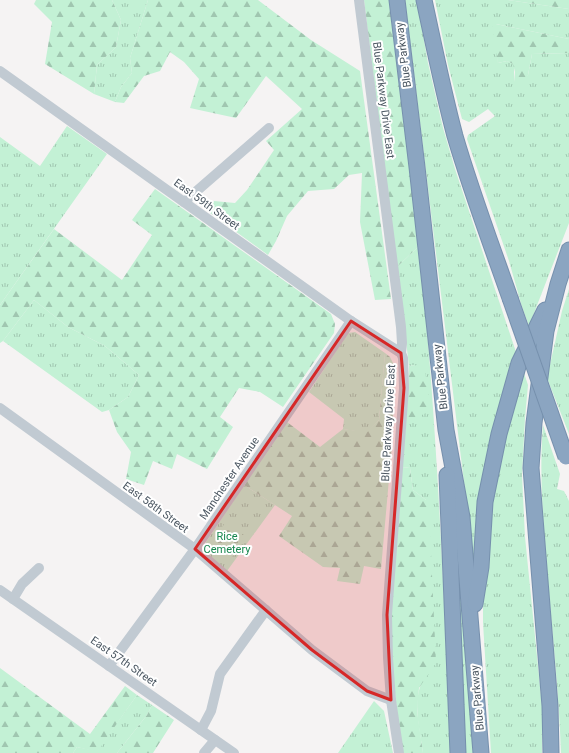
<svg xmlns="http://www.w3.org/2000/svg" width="569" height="753" font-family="Roboto,sans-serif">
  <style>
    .grass { fill: url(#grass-tufts) }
    .forest { fill: url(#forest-firs) }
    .cemetery { fill: url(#cemetery-stones) }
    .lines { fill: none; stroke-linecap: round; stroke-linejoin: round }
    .highway-casing { stroke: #7690ad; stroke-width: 17 }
    .minor { stroke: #c1cad2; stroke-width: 10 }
    .highway { stroke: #8ba5c1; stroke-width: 15 }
    .highway-bridge-casing { stroke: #7690ad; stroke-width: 17; stroke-linecap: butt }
    .highway-bridge { stroke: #8ba5c1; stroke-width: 15 }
    .marked { fill: #d62828; fill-opacity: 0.2; stroke: #d62828; stroke-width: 3; stroke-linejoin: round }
    .labels { text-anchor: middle; stroke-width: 4; stroke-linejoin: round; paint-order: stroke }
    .street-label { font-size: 11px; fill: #4a5661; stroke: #fff }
    .park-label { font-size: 11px; fill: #17864f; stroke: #fff }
  </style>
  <defs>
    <pattern id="grass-tufts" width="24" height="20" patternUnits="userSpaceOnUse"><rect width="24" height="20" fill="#c3f1d5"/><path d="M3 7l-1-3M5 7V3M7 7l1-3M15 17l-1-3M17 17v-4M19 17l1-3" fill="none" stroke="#a0c6b0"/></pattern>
    <pattern id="forest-firs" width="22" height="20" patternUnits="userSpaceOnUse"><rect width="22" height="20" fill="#c3f1d5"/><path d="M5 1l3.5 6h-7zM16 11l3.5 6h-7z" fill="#a0c6b0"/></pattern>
    <pattern id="cemetery-stones" width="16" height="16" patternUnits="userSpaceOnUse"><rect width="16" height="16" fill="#c3f1d5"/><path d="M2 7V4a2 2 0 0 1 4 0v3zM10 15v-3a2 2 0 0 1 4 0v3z" fill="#a0c6b0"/></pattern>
  </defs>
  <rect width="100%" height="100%" fill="#f5f3f3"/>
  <g class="grass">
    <path d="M112,0h36l-18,58 2,15 -11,14 -6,15 -21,-8 3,-29 19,-18 5,-27z"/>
    <path d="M405,0h12l11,63 15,65 12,41 62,186 -43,209z"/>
    <path d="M435,0h73l61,9v30l-73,-15 2,39 9,-2 7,3v18l14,-7 4,-21 37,-1v170l-40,103 -7,-19 -13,-46 -42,-122 1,-4 27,-19 -7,-7 -19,13 -7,-3 -14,-54z"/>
    <path d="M67,126l40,28 -107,151v-168l40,29z"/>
    <path d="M419,246c18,169 24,338 32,507h-28c-3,-24 -12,-52 1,-75l2,-178 -13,-10 -3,-22 -8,-1 4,-45 9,-57 -6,1 -12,-99z"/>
    <path d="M569,289v145l-22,-56 15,-67z"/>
    <path d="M34,300l34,27 37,19 34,29 -11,22 -19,13 -7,2 -99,-71z"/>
    <path d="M355,332l30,21 -6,67 -12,13 -24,-4 1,-10 -35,-27 39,-59z"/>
    <path d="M523,370l5,15 -3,33 -3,57 3,62 17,169v47h-51l-8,-130v-29l12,-120z"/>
    <path d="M543,425l17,49 -3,15 7,2 5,10v252h-8c-2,-61 -9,-121 -14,-182 -4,-49 -8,-97 -4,-146z"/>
    <path d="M450,472l13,114 10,167h-9z"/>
    <path d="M244,485l31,20 -48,66c-10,-8 -22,-16 -21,-29z"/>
    <path d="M137,695l15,10 -5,10 -30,38h-44l4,-6 20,4z"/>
    <path d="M374,701l10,10 9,42h-55z"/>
  </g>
  <g class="forest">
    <path d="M36,0h76l9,20 -5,27 -19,18 -3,29 -49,-30 7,-42 -18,-18z"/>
    <path d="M148,0h110l53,40 49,31 31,228 -16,1 -15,-78 2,-49 -13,2 -15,14 -26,2 -21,25 -11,25 -8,14 -62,-45 8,-9 21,2 12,-13 27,-40 -8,-9 36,-32 -36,-33 -30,42 -46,-10 9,-29 -15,-17 -14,-10 -10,19 -16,5 -20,27 -9,-1 6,-15 11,-14 -2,-15z"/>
    <path d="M364,0h25l30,246 -22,21z"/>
    <path d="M509,0h60v9l-61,-9z"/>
    <path d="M496,24l73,15v14l-37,1 -4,21 -8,10 -6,-3 1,-10 -2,-8 -6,-3 -9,2 -6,-36z"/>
    <path d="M155,189l176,125 4,10 -1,9 -51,74 -23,-15 -21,-4 -19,29 13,10 -26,42 -30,-15 -5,15 -19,-8 -9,24 -18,-6 5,-27 -14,-20 -8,-22 19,-13 11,-22 -34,-29 -37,-19 -34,-27 -31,41 -3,2v-38l54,-76 68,51 30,-45 -20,-15z"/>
    <path d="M385,353l5,4 5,10 -3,78 -11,124 -17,-3 -4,18 -23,-3 3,-13 -17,-1 -44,-31 13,-20 -48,-31 43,-63 33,25 23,-18 24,3 12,-12z"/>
    <path d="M415,365l10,6 4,28 -3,14 -20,9 3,-56z"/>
    <path d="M402,467l8,1 3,22 13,10 3,8 7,155 -17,25 -2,23 6,42h-20c-5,-34 -10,-68 -11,-103 -2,-61 6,-122 10,-183z"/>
    <path d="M0,668l90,66 35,-48 12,9 -40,57 -20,-5 -4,6h-73z"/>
    <path d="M152,705l22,15 -21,33h-36l30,-38z"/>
  </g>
  <path class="cemetery" d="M225,523l22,14 -17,23 -21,-14z"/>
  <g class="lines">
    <g class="highway-casing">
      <g id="highway">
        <path d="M397,0l20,167 29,263 16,87 19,236"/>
        <path d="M424,0c10,46 19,91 31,136 16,55 36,108 55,162"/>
        <path d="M447,475l11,278"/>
        <path d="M475,604l6,-37 4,-65 14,-68 20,-71 26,-53"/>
        <path d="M551,753l-1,-47 -19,-238 3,-45 12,-92 12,-47 11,-34"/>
      </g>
    </g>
    <g class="minor">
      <path d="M359,0l42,327 1,16 -1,10 2,5 1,30 -17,227 1,43 3,42 8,53"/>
      <path d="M0,71l351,250 50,32"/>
      <path d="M184,202l85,-74"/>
      <path d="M0,408l195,141 117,101 55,41 24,9"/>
      <path d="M0,590l234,163"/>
      <path d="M13,599l9,-15 17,-16"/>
      <path d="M109,666l86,-117 156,-228"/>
      <path d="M201,730l10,-19 9,-37 46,-64"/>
      <path d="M204,753l11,-13"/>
    </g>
    <use href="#highway" class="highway"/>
    <g class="highway-bridge-casing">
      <path id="highway-bridge" d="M510,298l56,159"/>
    </g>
    <use href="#highway-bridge" class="highway-bridge"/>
  </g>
  <path class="marked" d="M351,321l50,32 3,35 -17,227 4,85 -24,-9 -55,-41 -117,-101z"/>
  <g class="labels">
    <g class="street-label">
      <text transform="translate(403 55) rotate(-97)" y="4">Blue Parkway</text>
      <text transform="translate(384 100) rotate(83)" y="4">Blue Parkway Drive East</text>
      <text transform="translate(207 204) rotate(36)" y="4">East 59th Street</text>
      <text transform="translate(440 377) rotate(-96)" y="4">Blue Parkway</text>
      <text transform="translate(388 423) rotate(-87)" y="4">Blue Parkway Drive East</text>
      <text transform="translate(229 478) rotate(-56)" y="4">Manchester Avenue</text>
      <text transform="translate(156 507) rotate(36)" y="4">East 58th Street</text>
      <text transform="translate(124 661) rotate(35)" y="4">East 57th Street</text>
      <text transform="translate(477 698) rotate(-95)" y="4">Blue Parkway</text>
    </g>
    <g class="park-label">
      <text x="227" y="540">Rice<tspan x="227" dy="13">Cemetery</tspan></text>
    </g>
  </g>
</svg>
